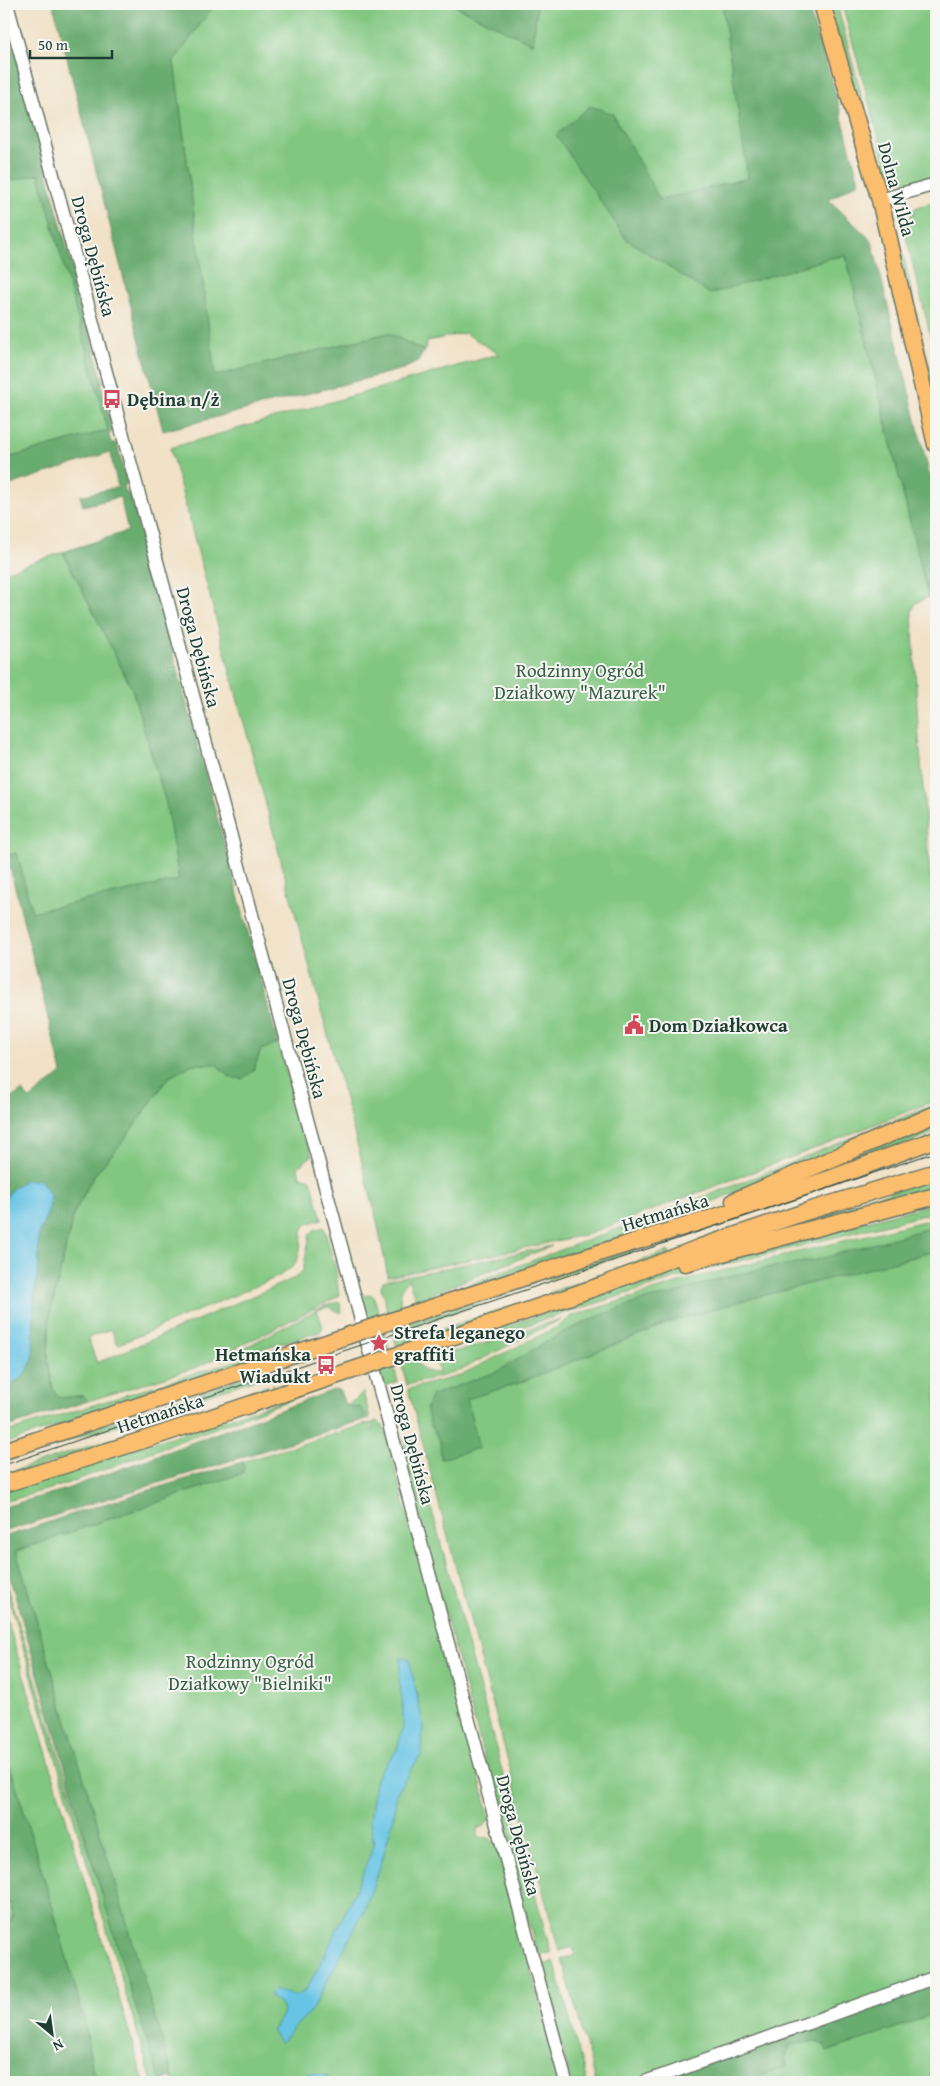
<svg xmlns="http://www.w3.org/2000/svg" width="940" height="2086" font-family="'Gentium Book Plus',serif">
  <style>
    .green { fill: #82c781; stroke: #50825a }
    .forest { fill: #69ac6f; stroke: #447452 }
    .water { fill: #67c4e5; stroke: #43808c }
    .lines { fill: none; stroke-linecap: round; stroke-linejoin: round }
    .minor-casing { stroke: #687667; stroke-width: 15 }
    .major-casing { stroke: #687667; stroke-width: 19 }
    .minor { stroke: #fff; stroke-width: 12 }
    .major { stroke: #fbbe6e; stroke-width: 16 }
    .tram { stroke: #1f3d34; stroke-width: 1 }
    .major-bridge-casing { stroke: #687667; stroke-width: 19; stroke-linecap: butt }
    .major-bridge { stroke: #fbbe6e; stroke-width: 16 }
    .labels { text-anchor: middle; stroke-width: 4; stroke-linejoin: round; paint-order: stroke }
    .street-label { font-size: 19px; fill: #1f3d34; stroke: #f6f6f2 }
    .poi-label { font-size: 19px; font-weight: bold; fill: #1f3d34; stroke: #f6f6f2; text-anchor: start }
    .park-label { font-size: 19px; fill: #386047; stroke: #f6f6f2 }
  </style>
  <rect width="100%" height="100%" fill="#f6f6f2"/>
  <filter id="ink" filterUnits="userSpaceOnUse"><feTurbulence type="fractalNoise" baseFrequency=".02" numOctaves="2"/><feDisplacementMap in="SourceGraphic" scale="10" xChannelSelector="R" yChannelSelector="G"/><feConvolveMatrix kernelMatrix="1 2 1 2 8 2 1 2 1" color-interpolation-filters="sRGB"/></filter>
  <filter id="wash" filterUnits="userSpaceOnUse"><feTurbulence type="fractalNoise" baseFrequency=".0096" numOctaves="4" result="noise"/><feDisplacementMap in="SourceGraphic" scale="20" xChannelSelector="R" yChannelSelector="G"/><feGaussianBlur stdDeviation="1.12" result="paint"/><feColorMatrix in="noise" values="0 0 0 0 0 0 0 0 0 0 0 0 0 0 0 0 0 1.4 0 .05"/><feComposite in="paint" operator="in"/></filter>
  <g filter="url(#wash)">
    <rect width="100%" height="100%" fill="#f1e1c6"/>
    <g class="green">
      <path d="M215,4h236l82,40 4,-40h185l27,174 -90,23 -47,-88 14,126 204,19 16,-2 82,341 -12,6 -4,8 6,114 12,150 6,41v184l-120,48 -227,86 -201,43 -13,-65 -23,-87 -182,-677 329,-94 -34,-21 -37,8 -4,10 -36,-18 -173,43 -41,-315z"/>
      <path d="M829,4h8l50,188 -3,-2z"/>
      <path d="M842,4h94v171l-28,9 -20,-12z"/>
      <path d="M39,174l69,256 -104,29v-277z"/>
      <path d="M936,201v157l-32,-129 11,-21z"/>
      <path d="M891,203l45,193v23l-47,-214z"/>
      <path d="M63,552l69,137 34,114 13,77 -147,33 -15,-59 -13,3v-285z"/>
      <path d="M278,1043l34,113 -14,11 2,9 11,3 11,40 -17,6 -2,4c-2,10 -2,27 -8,35 -4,6 -11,6 -15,12l-161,68 -3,-2 -5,-13 -23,9 9,25 200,-86 6,-7 7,-36 4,-4 10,-3 12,43 3,26 -141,71 -110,34 -5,-5c-9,-1 -16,3 -25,1l-5,-8 -5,-30 2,-44 24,-102 19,-36 31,-37 44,-62 25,-14h23l14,13 23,-6 8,-21z"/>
      <path d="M936,1104v3l-283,120 -199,66 -1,-3 272,-101z"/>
      <path d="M936,1122v10l-94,36 -101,33z"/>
      <path d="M936,1178v11l-31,10 -154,37z"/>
      <path d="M936,1203v9l-236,59 -230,72 -9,-1 193,-66z"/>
      <path d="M750,1212l-203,68 1,-4z"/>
      <path d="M936,1218v864h-340l-34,-123 13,-4 -2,-8 -14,4 -151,-562 48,-12 103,-51 13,-10 129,-40z"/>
      <path d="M552,1246l-136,54 -8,-21c-12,15 -8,28 -3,45l105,-33v2l-104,35 4,11 105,-34v3l-104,37c5,16 9,29 29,28l-7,-17 34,-7 94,-30 -107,54 -47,12 -26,-98 2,-6z"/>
      <path d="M669,1251l2,2 -118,42 -2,-3z"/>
      <path d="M371,1294l3,3 24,85 -14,4 -24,-89z"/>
      <path d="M340,1302l1,11 -12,-6 -12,3 6,17 -3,5 -99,28 105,-55z"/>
      <path d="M313,1339l-309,105v-11l195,-61z"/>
      <path d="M268,1368l2,6h-2l-1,-3 -4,1 1,4 -93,31v-4z"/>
      <path d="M273,1384l2,6 -98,31 -2,-3 93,-32 1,4 4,-1z"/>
      <path d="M324,1387l-261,98 -59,17v-11z"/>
      <path d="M363,1392l7,26 -4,1 -1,-5 -20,-9 10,-5z"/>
      <path d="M130,1416l3,4 -129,42v-4z"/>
      <path d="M376,1421l7,4 107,393 -5,7 -8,4 2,9h9l8,5 65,239h-387l-158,-531 226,-78 2,-7 -2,-4 128,-39 1,7h2l-1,-7z"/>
      <path d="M136,1431l1,4 -133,43v-4z"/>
      <path d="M412,1436l139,517 -11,1 -4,-4 -129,-478 -3,-33z"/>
      <path d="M4,1577l151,489 4,10 5,4 -12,2 -148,-499z"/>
      <path d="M4,1609l140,473h-46l-5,-10 -10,-57 -37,-130 -42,-139z"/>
      <path d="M4,1902l7,2 2,12 -9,14z"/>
      <path d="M554,1961l33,121h-16l-30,-111 2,-6z"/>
    </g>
    <g class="forest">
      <path d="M53,4h162l-41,57 41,315 173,-43 36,18 -6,11 -15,7 -240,62z"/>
      <path d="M451,4h86l-4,40z"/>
      <path d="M722,4h85l28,87 24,91 -30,18 43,41 64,260v98l-8,-2 -82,-341 -16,2 -120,36 -84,-55 -70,-104 34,-29 22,7 48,87 88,-22z"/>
      <path d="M4,11l99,371 -2,1 12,48 -4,4 2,8 6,1 10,39 -3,4 2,6 4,1 148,549 -17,7 -8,21 -11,8 -12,-2 -14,-13h-23l-25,14 -44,62 -31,37 -19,36 -24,102 -2,44 5,30 5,8c9,2 16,-2 25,-1l5,5 -84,27v-41l6,-1 23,-27 1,-64 5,-32 -1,-26 11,-28 -36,-21 -9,12v-102h7l11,-7 8,8 32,-26 -52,-205 -6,1v-12l13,-4 15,59 147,-32 -13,-77 -34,-114 -69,-137 65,-21 -8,-34 -37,9 -3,-10 38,-9 -8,-35 -106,35v-28l104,-29 -69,-256 -35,8z"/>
      <path d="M936,1226v25l-201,52 -64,19 -152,61 -52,16 12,49 -38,11 -1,-17 -10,-18 -4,-16 6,-13 66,-24 60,-36 38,-18 47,-17 27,-5 48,-16 46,-11 52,-8z"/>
      <path d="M336,1389l4,2 5,14 15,2 5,7 1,5 -276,85 -86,28v-25l60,-17z"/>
      <path d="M242,1462l2,4 -1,7 -227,78 157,526 -9,3 -5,-4 -28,-83 -121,-414 -6,-15v-27l87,-29z"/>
      <path d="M4,1746l42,139 37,130 10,57 5,10h-94v-152l9,-14 -2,-12 -7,-2z"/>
      <path d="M936,1980v31l-18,9 -91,32 -3,-7 -8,-4 -25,4 -6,10 2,12 -44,15h-91z"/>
    </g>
    <g class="water">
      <path d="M25,1180h16l9,15 -1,14 -11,28 1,26 -5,32 -1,64 -8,15 -15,12 -6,1v-187l9,-12z"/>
      <path d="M401,1658h8l14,66 -2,31 -24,37 -4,28 -11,41 -18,50 -51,97 -33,35 -8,-11c8,-16 20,-22 -1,-34l-1,-4 4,-4 22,6 9,-5 15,-26 36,-76 18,-44 -4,-24 5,-39 5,-12 17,-20 6,-23v-20l-4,-26z"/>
      <path d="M307,2074c10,0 19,0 27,8h-29z"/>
    </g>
  </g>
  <g filter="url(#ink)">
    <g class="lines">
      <g class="minor-casing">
        <g id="minor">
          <path d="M7,4l559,2078"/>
          <path d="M880,200l56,-16"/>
          <path d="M645,2082l291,-105"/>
        </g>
      </g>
      <g class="major-casing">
        <g id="major">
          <path d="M822,4l58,196 56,245"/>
          <path d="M734,1201l202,-87"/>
          <path d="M685,1263l251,-67"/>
          <path d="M403,1317l205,-67 117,-36 107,-36 104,-39"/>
          <path d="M413,1350l190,-65 98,-38 107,-36 128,-39"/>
          <path d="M4,1451l343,-115"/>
          <path d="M4,1484l155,-49 197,-66"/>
        </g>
      </g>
      <use href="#minor" class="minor"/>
      <use href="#major" class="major"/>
      <path class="tram" d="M4,1465l932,-313"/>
      <g class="major-bridge-casing">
        <g id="major-bridge">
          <path d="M347,1336l56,-19"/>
          <path d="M356,1369l57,-19"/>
        </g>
      </g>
      <use href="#major-bridge" class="major-bridge"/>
    </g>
  </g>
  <defs>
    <g id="bus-bare" transform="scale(1.5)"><path d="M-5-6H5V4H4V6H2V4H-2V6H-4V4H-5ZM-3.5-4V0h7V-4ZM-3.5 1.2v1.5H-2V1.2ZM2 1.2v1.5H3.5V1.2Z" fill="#d1495b" stroke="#f6f6f2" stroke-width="2.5" paint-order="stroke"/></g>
    <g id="civic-bare" transform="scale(1.5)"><path d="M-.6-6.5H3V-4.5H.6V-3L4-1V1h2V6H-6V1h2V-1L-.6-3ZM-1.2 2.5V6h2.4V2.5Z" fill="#d1495b" stroke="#f6f6f2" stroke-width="2.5" paint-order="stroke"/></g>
    <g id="sight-bare" transform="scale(1.5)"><path d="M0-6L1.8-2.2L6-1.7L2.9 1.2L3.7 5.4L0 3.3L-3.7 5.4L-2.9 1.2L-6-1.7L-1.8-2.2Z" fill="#d1495b" stroke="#f6f6f2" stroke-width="2.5" paint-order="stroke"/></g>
  </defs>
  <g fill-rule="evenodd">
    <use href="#bus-bare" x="112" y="399"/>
    <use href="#civic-bare" x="634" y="1025"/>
    <use href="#sight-bare" x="379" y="1343"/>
    <use href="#bus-bare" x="326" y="1365"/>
  </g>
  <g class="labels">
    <g class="street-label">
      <text transform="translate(897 189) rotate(75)" y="7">Dolna Wilda</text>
      <text transform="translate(94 256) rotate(75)" y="7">Droga Dębińska</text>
      <text transform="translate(199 647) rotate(75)" y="7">Droga Dębińska</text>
      <text transform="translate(305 1038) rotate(75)" y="7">Droga Dębińska</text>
      <text transform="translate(665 1212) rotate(-17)" y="7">Hetmańska</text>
      <text transform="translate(160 1413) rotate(-18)" y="7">Hetmańska</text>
      <text transform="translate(413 1444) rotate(75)" y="7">Droga Dębińska</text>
      <text transform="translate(519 1835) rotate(75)" y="7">Droga Dębińska</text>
    </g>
    <g class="poi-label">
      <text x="127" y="406">Dębina n/ż</text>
      <text x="649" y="1032">Dom Działkowca</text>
      <text x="394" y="1339">Strefa leganego<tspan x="394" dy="22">graffiti</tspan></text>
      <text x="311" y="1361" text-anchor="end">Hetmańska<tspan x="311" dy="22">Wiadukt</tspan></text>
    </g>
    <g class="park-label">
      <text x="580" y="677">Rodzinny Ogród<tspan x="580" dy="22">Działkowy "Mazurek"</tspan></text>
      <text x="250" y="1668">Rodzinny Ogród<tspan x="250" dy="22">Działkowy "Bielniki"</tspan></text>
    </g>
  </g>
  <rect width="940" height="2086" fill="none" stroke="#f6f6f2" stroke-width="20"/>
  <g transform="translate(52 2034) rotate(151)" stroke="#f6f6f2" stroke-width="4" paint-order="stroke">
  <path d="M0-4L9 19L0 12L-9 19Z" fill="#1f3d34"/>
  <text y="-8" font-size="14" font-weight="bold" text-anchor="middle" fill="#1f3d34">N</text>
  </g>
  <path d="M30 50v8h82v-8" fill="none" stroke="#1f3d34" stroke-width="2.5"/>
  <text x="38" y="50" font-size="15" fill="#1f3d34" stroke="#f6f6f2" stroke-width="4" paint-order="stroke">50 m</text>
</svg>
